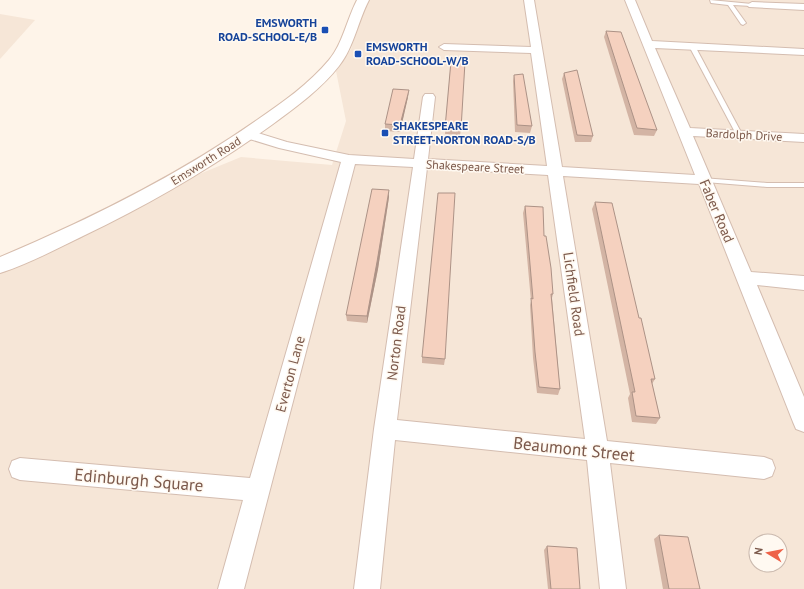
<svg xmlns="http://www.w3.org/2000/svg" width="804" height="589" font-family="'PT Sans',sans-serif">
  <style>
    .residential { fill: #f6e6d7; fill-rule: evenodd }
    .lines { fill: none; stroke-linecap: round; stroke-linejoin: round }
    .lane-casing { stroke: #d4bdb0; stroke-width: 2 }
    .street-casing { stroke: #d4bdb0; stroke-width: 2 }
    .secondary-casing { stroke: #d7bdad; stroke-width: 2 }
    .lane { fill: #fff; fill-rule: evenodd }
    .street { fill: #fff; fill-rule: evenodd }
    .secondary { fill: #fff; fill-rule: evenodd }
    .wall { fill: #d3b4a4 }
    .shaded-wall { fill: #ac9286 }
    .building { fill: #f5d1bf; stroke: #ac9286 }
    .transit-dot { fill: #1a4fb4; stroke: #fff9f1; stroke-width: 1.5 }
    .labels { text-anchor: middle; stroke-width: 3; stroke-linejoin: round; paint-order: stroke }
    .far-transit-label { font-size: 12px; font-weight: bold; fill: #164399; stroke: #fff9f1; text-anchor: start }
    .far-street-label { font-size: 12px; fill: #7b584a; stroke: #fff9f1 }
    .street-label { font-size: 14px; fill: #7b584a; stroke: #fff9f1 }
    .near-street-label { font-size: 17px; fill: #7b584a; stroke: #fff9f1 }
  </style>
  <rect width="100%" height="100%" fill="#fef4e9"/>
  <g class="residential">
    <path d="M369,0h435v589h-804v-333l241,-99 91,8 14,-44 -10,-50 15,-22 14,-43zM756,541h24v24h-24z"/>
    <path d="M0,14l35,6 -35,39z"/>
  </g>
  <g class="lines">
    <g class="lane-casing">
      <g id="lane">
        <path d="M710,0l42,4 2,1 -2,1 -19,-1 13,18 -3,2 -2,-1 -13,-19 -17,-2z"/>
        <path d="M690,45l5,1 47,88 -1,1h-4l-1,-1 -47,-88z"/>
        <path d="M702,178l65,5h37v4h-37l-62,-5h-3z"/>
      </g>
    </g>
    <g class="street-casing">
      <g id="street">
        <path d="M524,0h10l28,167 133,8 -70,-175h10l17,41 152,8v6l-149,-7 35,80 114,6v8l-111,-6 58,136 53,4v14l-47,-5 47,112v35l-8,-3 -3,-7 -94,-238 -136,-8 44,265 157,16 8,3 3,8 -3,8 -8,3 -154,-16 16,126h-26l-13,-129 -192,-20 -15,149h-26l20,-160 39,-262 -58,-3 -111,425h-26l25,-89 -223,-20 -8,-3 -3,-8 3,-8 8,-3 230,20 91,-316 -62,-14 -36,-11 -2,-3 2,-3 5,-1 39,12 62,13 65,4 9,-62 2,-3h8l2,3 -7,62 119,7 -16,-113 -87,-3 -5,-3 5,-3 87,3zM427,168l121,7 37,264 -188,-19z"/>
        <path d="M752,2l52,2v6l-55,-3 -2,-2z"/>
      </g>
    </g>
    <g class="secondary-casing">
      <path id="secondary" d="M357,0h12c-11,21 -15,47 -30,66 -18,23 -43,41 -66,58 -60,43 -123,80 -190,112 -27,13 -54,28 -83,37v-16c90,-38 177,-81 257,-137 25,-17 52,-36 72,-60 14,-17 18,-41 28,-60z"/>
    </g>
    <use href="#lane" class="lane"/>
    <use href="#street" class="street"/>
    <use href="#secondary" class="secondary"/>
  </g>
  <g class="wall">
    <path d="M606,31l51,99 -3,6 -20,-1 -30,-98z"/>
    <path d="M451,61l10,68 -1,6 -15,-1z"/>
    <path d="M564,73l29,63 -2,6h-16l-13,-63z"/>
    <path d="M514,75l18,51 -2,7 -15,-1 -2,-51z"/>
    <path d="M408,97l-8,35 -15,-1v-7z"/>
    <path d="M389,197l-11,72 -11,54 -20,-2 -1,-6z"/>
    <path d="M595,202l44,116 16,61 -3,5 8,34 -4,6 -24,-2 -4,-24 2,-4 -38,-185z"/>
    <path d="M525,206l19,30 9,58 -1,4 8,91 -2,6 -21,-2 -4,-35 -3,-53 1,-4 -8,-88z"/>
    <path d="M422,357l23,2 -1,6 -22,-2z"/>
    <path d="M659,535l41,54h-37l-9,-50z"/>
    <path d="M547,546l33,43h-32l-4,-39z"/>
  </g>
  <g class="shaded-wall">
    <path d="M409,90l-1,7 -8,35v-7z"/>
    <path d="M389,190v7l-11,72 -11,54v-7z"/>
  </g>
  <g class="building">
    <path d="M606,31l15,1 36,98 -20,-2z"/>
    <path d="M451,61l14,1 -4,67 -16,-1z"/>
    <path d="M577,70l16,66 -16,-1 -13,-62z"/>
    <path d="M523,74l9,52 -15,-1 -3,-50z"/>
    <path d="M393,89l16,1 -9,35 -15,-1z"/>
    <path d="M372,189l17,1 -12,72 -10,54 -21,-1z"/>
    <path d="M438,193h17l-10,166 -23,-2z"/>
    <path d="M595,202l17,1 27,115h2l14,61h-4l9,39 -24,-2 -4,-24h3z"/>
    <path d="M525,206l18,1 1,29h2l5,32 2,26h-2l9,95 -21,-2 -4,-35 -4,-54 2,1z"/>
    <path d="M659,535l29,2 12,52h-31z"/>
    <path d="M547,546l30,2 3,41h-29z"/>
  </g>
  <g class="transit-dot">
    <rect x="321" y="26" width="8" height="8" rx="2"/>
    <rect x="354" y="50" width="8" height="8" rx="2"/>
    <rect x="381" y="129" width="8" height="8" rx="2"/>
  </g>
  <g class="labels">
    <g class="far-transit-label">
      <text x="317" y="27" text-anchor="end">EMSWORTH<tspan x="317" dy="14">ROAD-SCHOOL-E/B</tspan></text>
      <text x="366" y="51">EMSWORTH<tspan x="366" dy="14">ROAD-SCHOOL-W/B</tspan></text>
      <text x="393" y="130">SHAKESPEARE<tspan x="393" dy="14">STREET-NORTON ROAD-S/B</tspan></text>
    </g>
    <g class="far-street-label">
      <text transform="translate(744 135) rotate(3)" y="4">Bardolph Drive</text>
      <text transform="translate(206 161) rotate(-32)" y="4">Emsworth Road</text>
      <text transform="translate(475 167) rotate(3)" y="4">Shakespeare Street</text>
    </g>
    <g class="street-label">
      <text transform="translate(717 211) rotate(67)" y="5">Faber Road</text>
      <text transform="translate(574 294) rotate(82)" y="5">Lichfield Road</text>
      <text transform="translate(396 343) rotate(-83)" y="5">Norton Road</text>
      <text transform="translate(290 374) rotate(-75)" y="5">Everton Lane</text>
    </g>
    <g class="near-street-label">
      <text transform="translate(574 449) rotate(6)" y="6">Beaumont Street</text>
      <text transform="translate(139 480) rotate(5)" y="6">Edinburgh Square</text>
    </g>
  </g>
  <g transform="translate(768 553) rotate(280)"><circle r="19" fill="#fff9f1" stroke="#cab9ae"/>
  <path d="M0-3L7 15L0 10L-7 15Z" fill="#ee6248"/>
  <text y="-6" font-size="11" font-weight="bold" text-anchor="middle" fill="#7b584a">N</text>
  </g>
</svg>
